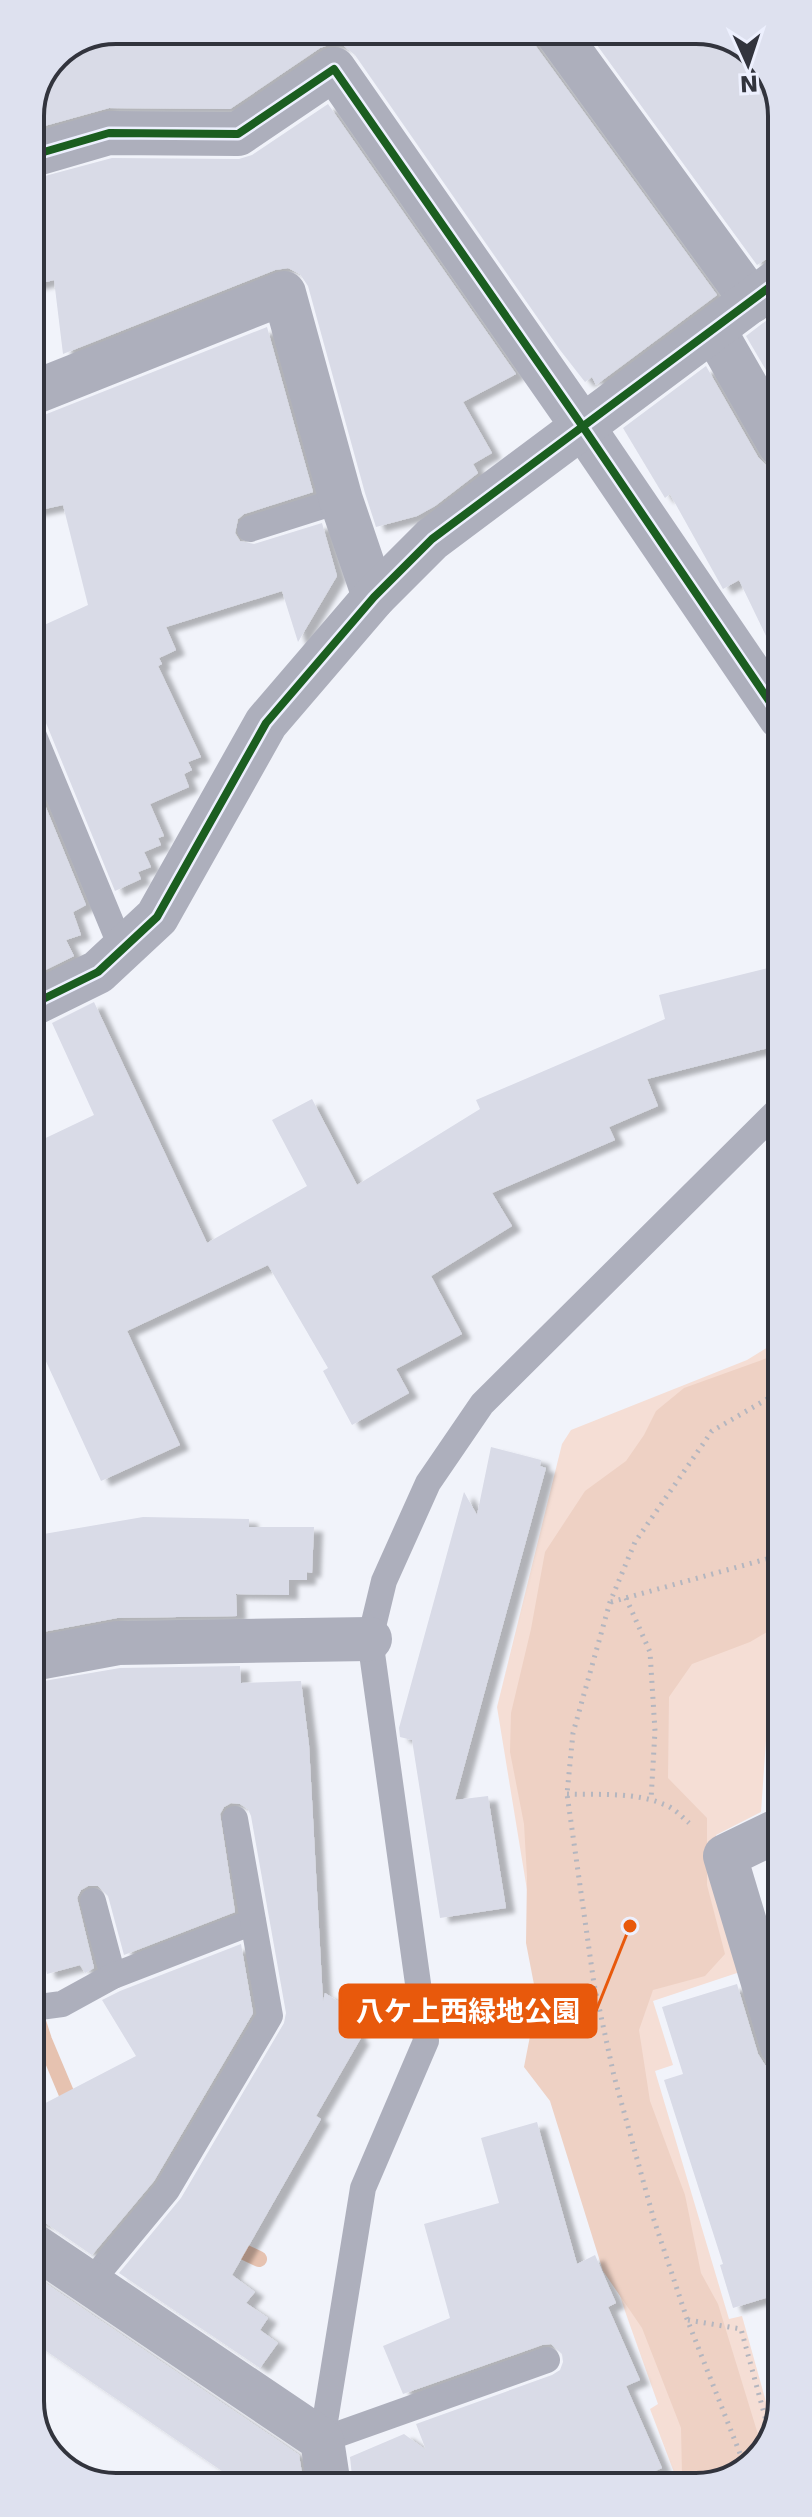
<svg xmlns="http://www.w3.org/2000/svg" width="812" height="2517" font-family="'DejaVu Sans','Noto Sans JP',sans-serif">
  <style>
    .green { fill: #f5ded5 }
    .forest { fill: #eed1c4 }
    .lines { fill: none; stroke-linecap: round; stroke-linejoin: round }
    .stream { stroke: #e6c2b0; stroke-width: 16 }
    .building { fill: #d9dbe7; filter: url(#shadow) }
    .path { stroke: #b4b6bf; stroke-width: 5; stroke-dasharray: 2 6; stroke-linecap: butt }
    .service { stroke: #adafbc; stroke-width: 26 }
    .minor { stroke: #adafbc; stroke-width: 44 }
    .cycleway-casing { stroke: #edf0fe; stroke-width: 13 }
    .cycleway { stroke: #1b5e20; stroke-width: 8 }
    .rim { fill: none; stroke: #32343d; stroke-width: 4 }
    .leader { fill: none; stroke: #e8590c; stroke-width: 3 }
    .callout-dot { fill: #e8590c; stroke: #edf0fe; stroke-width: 3 }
    .callout { fill: #e8590c; stroke: #e8590c; stroke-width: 3 }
    .callout-label { font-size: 28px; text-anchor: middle; font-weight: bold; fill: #fff }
  </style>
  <defs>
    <filter id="shadow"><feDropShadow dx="9" dy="5" stdDeviation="2" flood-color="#0004"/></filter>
  </defs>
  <rect width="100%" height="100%" fill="#f1f3fa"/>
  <path class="green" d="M781,1339v298l-8,4 -12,171 -45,23 -1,45 25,92 -87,29 20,64 -18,6 74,248 13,-3 31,111 -9,27 -46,30h-65l22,-9 -25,-66 8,-5 -32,-90 -59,-180 -70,-427 65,-263 9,-14 176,-70z"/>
  <path class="forest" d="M781,1353v271l-31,18 -58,22 -23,33 -1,81 39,40v67l18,69 -20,22 -52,14 -14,40 11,71 35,94 16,78 17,31 46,150 -46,30h-34l-2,-9 -1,-47 -39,-100 -39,-57 -53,-170 -26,-34 13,-67 -11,-57 1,-67 -3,-52 -14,-72 1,-39 20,-84 14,-77 40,-61 41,-30 18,-26 12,-24 28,-23z"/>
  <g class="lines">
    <g class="stream">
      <path d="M32,2003l12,37 29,69"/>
      <path d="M225,2243l34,16"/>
    </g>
  </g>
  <g class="building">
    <path d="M116,30h414l5,15 182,250 -121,90 -4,-8 -7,5 -25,-32 -205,-295 -11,-9 -13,-2 -11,4 -90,61 -121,-1 -79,22v-19l26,-56z"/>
    <path d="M586,30h116l50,21 27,43v162l-14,4 -8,5z"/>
    <path d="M328,104l188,270 -53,28 29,51 -19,11 5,9 -43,33 -18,10 -41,11 -11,-34 -57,-207 -8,-12 -12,-6 -13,2 -212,84 -9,-74 -24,6v-106l82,-22 127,1 13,-4z"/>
    <path d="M779,311l1,63v20l-34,-58z"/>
    <path d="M267,327l46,165 -69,22 -6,5 -3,14 5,8 14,3 68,-21 15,53 -39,66 -16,-51 -116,36 10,23 -17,8 3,6 -4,2 43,91 -13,5 4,8 -8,4 5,13 -39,17 14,32 -6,2 3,7 -17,7 7,15 -13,5 3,7 -26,12 -69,-168 -6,-7 -9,-3v-82l57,-26 -25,-100 -32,7v-94l8,-1z"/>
    <path d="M706,366l52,91 9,9 13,4v195l-41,-85 -16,9 -53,-95 -5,4 -42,-70z"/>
    <path d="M31,771l55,134 -13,7 8,23 -15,5 8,16 -43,21z"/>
    <path d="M780,965v80l-133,34 11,27 -49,21 6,13 -123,53 20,33 -81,50 31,58 -66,35 13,24 -57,32 -29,-54 5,-3 -60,-103 -141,66 53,114 -79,36 -69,-150 -1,-186 63,-30 -42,-92 42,-21 113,241 100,-57 -35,-66 40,-21 45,86 123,-76 -4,-9 189,-81 -6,-24z"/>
    <path d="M491,1447l50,13 -1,6 6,2 -91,332 33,-4 18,112 -66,10 -28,-178 -12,-3 -1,-9 65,-236 13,23z"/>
    <path d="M143,1517l106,2v8h65l-2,46 -5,-1v8h-18v15l-53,-1 1,22 -120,2 -85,16v-98z"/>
    <path d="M240,1666l1,17 60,-2 8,64 14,256 2,-8 34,22 -2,23h4l-45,78 5,3 -89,156 23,17 -9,11 22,15 -8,12 18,13 -18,25 -141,-95 62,-75 103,-175 2,-10 -35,-197 -3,-7 -8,-5 -9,-1 -7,4 -4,7 15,98 -111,43 -16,-59 -10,-10h-10l-7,4 -4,8 17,70 -9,5 -5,-8 -33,9 -15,-53v-238l88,-15z"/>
    <path d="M241,1944l12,69 -99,168 -62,74 -45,-31 -14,-4 -1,-110 104,-54 -34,-56 18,-9z"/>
    <path d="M737,1984l21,70 7,11 11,5h6v48l-16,2 11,35 -7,2 12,39v97l-49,15 -13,-43 3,-1 -59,-184 19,-6 -21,-67z"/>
    <path d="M537,2122l40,142 18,-9 21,48 -8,4 32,73 -14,6 36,82 -38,17 -271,1 -3,-29 54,-23 22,16 -10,-26 136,-49 8,-5 3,-8 -1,-8 -11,-10 -9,1 -139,49 -20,-48 67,-28 -26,-94 75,-21 -18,-65z"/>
    <path d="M33,2275l266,180 5,31h-60l-211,-144z"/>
  </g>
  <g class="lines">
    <g class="path">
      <path d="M626,1598l24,54 5,79 -4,69"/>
      <path d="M611,1602l170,-47"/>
      <path d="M567,1794c31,1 68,-2 96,10 10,3 18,12 26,19"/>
      <path d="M688,2320l53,9 29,106"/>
      <path d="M740,2469l1,-13 -54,-137 -33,-99 -40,-144 -20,-92 -27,-190 6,-61 37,-131 25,-60 77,-111 69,-40"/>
    </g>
    <g class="service">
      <path d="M250,529l91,-29"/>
      <path d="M31,729l91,220"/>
      <path d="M93,1901l20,75"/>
      <path d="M32,2008l30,-4 51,-28 140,-54"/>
      <path d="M89,2284l78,-94 103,-174 -35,-197"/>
      <path d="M547,2360l-225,80 41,-252 63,-147 -56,-402 14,-58 44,-98 54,-79 298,-296"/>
    </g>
    <g class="minor">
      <path d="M555,30l197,271"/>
      <path d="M30,156l79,-23 129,1 96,-65 249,358 197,290"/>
      <path d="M714,330l66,115"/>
      <path d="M30,394l254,-101 57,207 33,97"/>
      <path d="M31,1005l67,-33 59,-55 109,-194 108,-126 58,-58 347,-259"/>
      <path d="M32,1659l86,-16 252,-4"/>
      <path d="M781,1829l-56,27 57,190"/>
      <path d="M33,2245l289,195 7,46"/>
    </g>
    <g class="cycleway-casing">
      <g id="cycleway">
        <path d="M30,156l79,-23 129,1 96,-65 249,358 197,290"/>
        <path d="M31,1005l67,-33 59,-55 109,-194 108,-126 58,-58 347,-259"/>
      </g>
    </g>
    <use href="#cycleway" class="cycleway"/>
  </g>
  <path d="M0 0H812V2517H0ZM116 44H696A72 72 0 0 1 768 116V2401A72 72 0 0 1 696 2473H116A72 72 0 0 1 44 2401V116A72 72 0 0 1 116 44Z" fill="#dee1ef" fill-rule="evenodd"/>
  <path class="rim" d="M116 44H696A72 72 0 0 1 768 116V2401A72 72 0 0 1 696 2473H116A72 72 0 0 1 44 2401V116A72 72 0 0 1 116 44Z"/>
  <path class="leader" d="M630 1926L596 2011"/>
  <circle class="callout-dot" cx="630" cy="1926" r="8"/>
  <rect class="callout" x="340" y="1985" width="256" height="52" rx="8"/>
  <g class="callout-label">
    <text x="468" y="2021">八ケ上西緑地公園</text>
  </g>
  <g transform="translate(748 64) rotate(177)" stroke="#edf0fe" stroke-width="6" paint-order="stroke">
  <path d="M0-6L14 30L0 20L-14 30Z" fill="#32343d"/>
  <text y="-12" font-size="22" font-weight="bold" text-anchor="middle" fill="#32343d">N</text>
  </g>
</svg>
